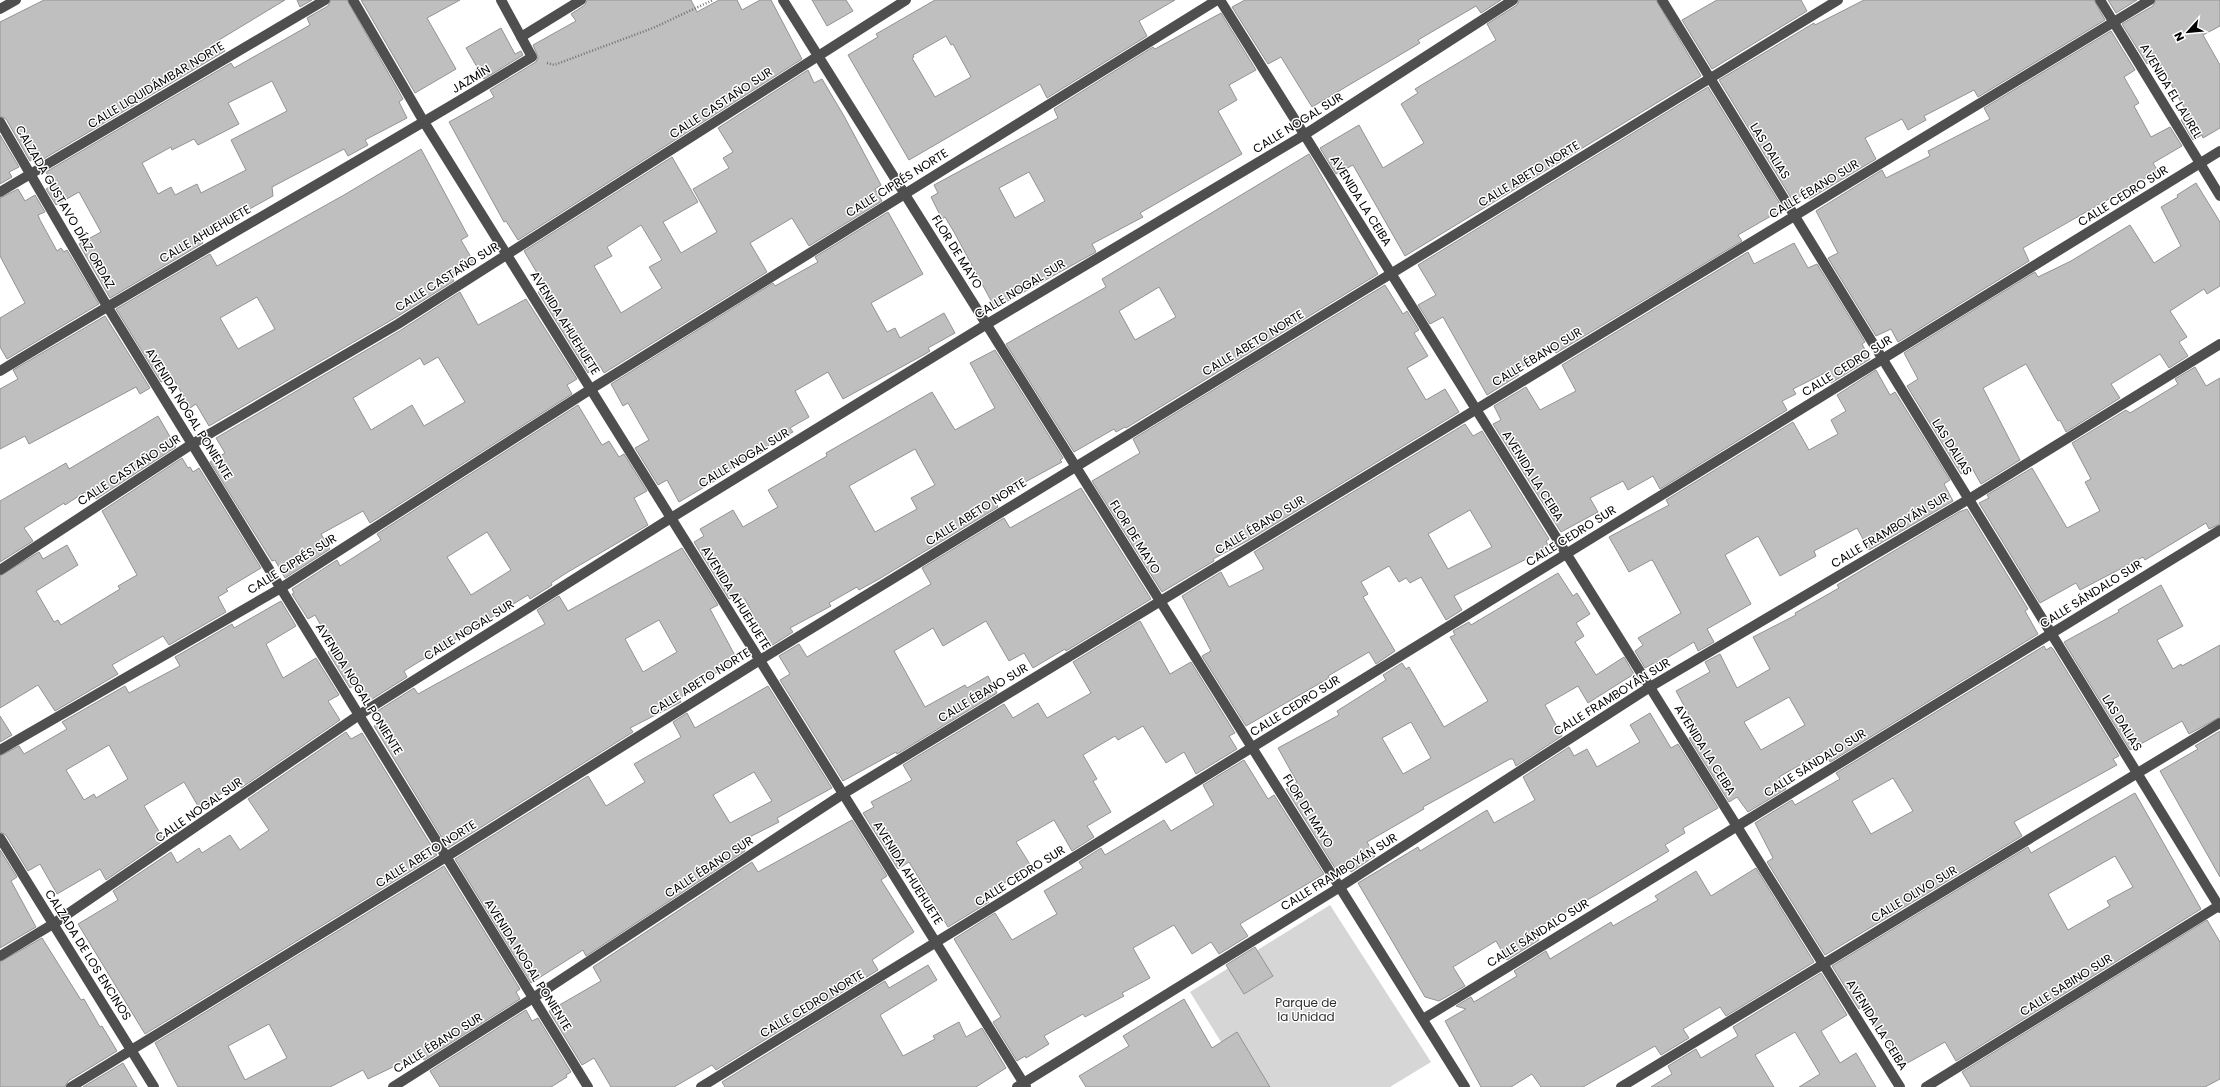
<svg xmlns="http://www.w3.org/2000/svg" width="2220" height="1087" font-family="Poppins,sans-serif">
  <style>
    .green { fill: #d6d6d6 }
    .building { fill: #bfbfbf; stroke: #939393; fill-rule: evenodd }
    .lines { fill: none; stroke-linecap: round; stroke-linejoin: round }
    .path { stroke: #717171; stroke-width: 2.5; stroke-dasharray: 1 2; stroke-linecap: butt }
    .minor { stroke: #4f4f4f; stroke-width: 10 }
    .labels { text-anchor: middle; stroke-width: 3; stroke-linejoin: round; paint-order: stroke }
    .street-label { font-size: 12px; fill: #000; stroke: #fff }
    .park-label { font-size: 12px; fill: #2d2d2d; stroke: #fff }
  </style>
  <rect width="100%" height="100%" fill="#fff"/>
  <path class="green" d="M1330,905l101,157 -41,25h-141l-59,-95z"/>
  <g class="building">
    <path d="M44,0h241l-66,40 6,11 -185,110 -2,-5 -8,5 -24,-42 -6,-3v-94z"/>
    <path d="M297,0h15l-12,7z"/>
    <path d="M331,0h16l56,99 -4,3 8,16 -42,22 3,5 -20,11 -4,-7 -72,38 1,9 -74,41 4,6 -93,55 -31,-54 22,-12 -22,-40 -23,13 -10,-16 7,-4 -7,-13 185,-109 3,5 76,-43 -3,-7 21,-12zM272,81l15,30 -56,29 15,30 -45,23 -4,-9 -22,11 -4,-8 -13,7 -16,-31 29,-16 1,3 22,-11 4,6 41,-21 -11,-21z"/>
    <path d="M361,0h99l-33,18 29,51 -41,24z"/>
    <path d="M587,0h104l6,12 22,-12h18l5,10 18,-10h11l31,59 -284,181 -12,-19 -2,1 -55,-100 45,-25 -4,-7 46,-28 2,-5 -5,-12 43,-24 -5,-7 14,-9z"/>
    <path d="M812,0h34l7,11 -26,15z"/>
    <path d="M935,0h240l-36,21 8,15 -100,62 -7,-14 -131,76 -61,-105 30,-18 -2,-3zM946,36l5,9 2,-1 18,33 -36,20 -23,-39 2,-1 -1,-2z"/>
    <path d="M1245,0h256l-20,13 -5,-7 -58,34 2,3 -108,64 -31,-50 -13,7 -36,-57z"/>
    <path d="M1519,0h137l45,76 -296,180 -52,-91 -17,9 -16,-26 39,-23 24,43 41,-25 -23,-39 17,-11 -3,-4 81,-49 -9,-16 30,-19z"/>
    <path d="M1717,0h84l6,11 -95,58 -30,-49z"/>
    <path d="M1864,0h230l11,20 -127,77 -4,-7 -50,26 2,4 -18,10 -6,-11 -37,19 11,21 -67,40 -3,-6 -13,8 -74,-121 95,-57 1,2z"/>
    <path d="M2108,0h29l-21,13z"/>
    <path d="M2156,0h64v26l-17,9 17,30v63l-17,10 -1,-3 -9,5 -12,-20 8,-4 -33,-58 -9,6 -25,-40 31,-18z"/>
    <path d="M1221,13l35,57 -27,15 8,15 -19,11 24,43 -102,59 3,4 -51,27 4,8 -101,56 -41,-76 -9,-15 -3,2 -11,-22 7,-4 -4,-8 124,-67 -4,-9 99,-62 2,2zM1029,172l16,29 -30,17 -16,-30z"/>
    <path d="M501,28l14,26 6,-3 2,4 -39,24 -18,-31z"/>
    <path d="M2111,31l24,39 -11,7 15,26 -5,3 17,31 19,-10 12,19 -29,17 5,8 -135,77 6,13 -131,81 -7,-13 -15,7 -48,-78 10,-5 -22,-42 66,-41 4,8 44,-22 -2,-5 62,-32 -6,-11z"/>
    <path d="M808,70l6,13 8,-4 22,37 37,69 -6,4 7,12 -73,45 -17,-28 -42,25 17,29 -163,101 -4,-7 -12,7 -50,-81 8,-4 -22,-37 148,-94 26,45 -35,20 18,31 36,-21 -24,-43 36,-21 -6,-10 10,-6 -15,-24zM641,225l21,35 -13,7 13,21 -41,25 -27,-47 18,-10 -5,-9z"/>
    <path d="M1708,87l74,120 -5,3 1,2 -40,23 4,6 -186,112 -2,-4 -38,21 3,5 -32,20 -44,-78 -13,7 -12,-19 18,-10 -18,-30z"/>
    <path d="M0,135l19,32 -10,5 3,5 -12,7z"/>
    <path d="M421,149l47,87 -7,4 14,24 -23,13 2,4 -59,37 -186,108 -13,-22 -6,4 -18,-32 -11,6 -45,-73 94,-55 7,12 127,-71zM257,297l18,32 -37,20 -18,-31z"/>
    <path d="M1309,154l69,120 -252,154 -1,-1 -9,5 -2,-3 -40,23 -68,-108 100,-57 -4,-8zM1159,287l17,30 -41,23 -16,-29z"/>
    <path d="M2196,183l24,39v64l-13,8 -3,-5 -34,22 17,26 -8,5 9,14 -19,12 -9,-14 -49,30 9,14 -54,34 -6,-12 -2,1 -32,-57 -43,24 37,72 -39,24 -9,-16 -11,6 -54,-88 11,-7 -14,-26 131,-81 3,5 33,-16 59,-36 24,38 27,-17 -20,-39 17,-10 -1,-2z"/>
    <path d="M18,189l7,12 10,-6 10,17 -7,3 2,5 17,31 4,-3 3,4 3,-2 32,54 -92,55 -7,-12v-29l25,-15 -25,-47v-58z"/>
    <path d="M888,212l35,62 -52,29 16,29 8,-4 5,10 44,-25 11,20 -27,15 2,3 -3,2 -84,46 -15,-27 -33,19 14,26 -19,11 3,4 -27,15 1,2 -15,10 -2,-3 -33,22 1,1 -39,23 -12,-22 -9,5 -23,-37 14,-8 -21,-37 -5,3 -12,-22 162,-101 2,3 43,-24 -3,-5z"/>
    <path d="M1794,243l14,25 9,-4 48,78 -3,2 8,15 -39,24 -6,-10 -32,16 3,5 -14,7 5,9 -127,79 -7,-13 -25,14 -5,-9 -33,17 8,14 -37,20 -68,-108 8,-4 -7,-14 32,-19 14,23 36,-19 -14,-26 186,-113 6,12z"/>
    <path d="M1385,285l18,29 4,-3 12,19 -5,3 14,23 -21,12 19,32 19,-11 14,23 -212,129 -34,18 1,2 -52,31 -70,-111 48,-28 -7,-14z"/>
    <path d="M460,292l18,33 48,-26 51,80 -10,6 5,9 -202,129 -7,-12 -42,23 9,15 -45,29 -10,-18 -3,1 -62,-99 15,-9 -9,-15 185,-108zM438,357l27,45 -41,24 -12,-21 -41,25 -18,-32 67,-40 4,7z"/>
    <path d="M105,316l45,72 -10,6 -4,-7 -107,57 -4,-8 -25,13v-60l18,-10 -5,-9z"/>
    <path d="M995,350l68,108 -3,2 2,2 -68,37 4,8 -119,72 -20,11 -2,-3 -28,16 2,3 -41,22 3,4 -22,14 -27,-48 -3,2 -3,-6 -9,5 -35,-57 10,-6 -4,-7 33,-19 10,17 35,-20 -10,-17 59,-34 -1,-3 106,-61 23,38 40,-22 -25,-45zM915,449l20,36 -24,13 6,11 -42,23 -26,-46z"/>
    <path d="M2195,367l11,19 14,-8v146l-11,5 -3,-6 -61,37 -2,-3 -63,33 -4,-7 -36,20 -61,-100 10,-5 -2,-3 45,-27 35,60 33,-17 -15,-29 6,-3 -19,-36 54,-33 4,3 48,-29 -3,-5z"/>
    <path d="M1876,370l14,25 5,-3 55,88 -6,4 9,17 -84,49 -12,-22 -43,23 2,5 -36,20 -22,-40 -33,19 26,49 -44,25 7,13 -16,9 -4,-9 -39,23 -1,-2 -9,5 -10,-17 8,-6 -5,-7 43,-25 -28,-52 -2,-1 -22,12 -20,-35 60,-32 -3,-5 127,-78 16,28 29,-16 -7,-14 15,-9 -9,-16z"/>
    <path d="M578,405l24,40 7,-4 10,16 5,-3 23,37 -13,7 14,27 -80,47 -17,11 1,2 -22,14 -2,-4 -124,76 3,6 -38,24 -11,-18 -8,5 -22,-36 4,-3 -2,-3 2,-1 -17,-30 -7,4 -16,-25 2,-1 -2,-4 45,-29 3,6 41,-26 -4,-6zM487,532l24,38 -40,25 -24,-38z"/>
    <path d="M158,416l18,31 -80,52 -4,-7 -5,3 -2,-3 -20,13 -1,-2 -40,25 9,13 -33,21v-61l66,-38 3,6z"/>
    <path d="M1465,424l8,12 9,-5 67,108 -3,2 2,4 -6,3 2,2 -90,46 8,14 -16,10 -25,-43 -11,6 -4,-5 -7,4 -10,-16 -28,16 7,12 -5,3 32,54 -19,13 -7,-12 -41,24 1,2 -83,48 -44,-70 9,-5 -29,-55 39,-24 8,15 35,-18 -10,-17zM1470,510l22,37 -44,22 -20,-35z"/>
    <path d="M182,458l6,10 2,-1 3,5 6,-4 62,100 -35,21 2,2 -10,6 8,15 -57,33 -6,-9 -51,29 6,9 -63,37 -17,-26 -38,23v-132l39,-24 4,7 24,-14 11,20 -42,26 18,31 4,-2 3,5 59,-36 -2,-3 19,-11 -35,-64z"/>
    <path d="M1081,488l70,111 -85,52 -1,-2 -32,19 -9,-15 -15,8 -23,-40 -43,25 -10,-18 -39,23 31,56 40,-22 2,3 21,-12 9,17 -100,61 -1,-2 -53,29 -63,-101 10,-6 -11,-18 20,-12 8,13 124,-73 -9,-16 82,-50 6,10z"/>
    <path d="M1967,509l61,100 -3,2 13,23 -208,128 -6,-11 -45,26 7,12 -38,23 -11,-15 -8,5 -40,-64 10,-5 -23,-42 34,-19 -5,-10 15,-8 17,34 33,-19 -17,-32 43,-22 -1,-2 44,-25 -2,-3 122,-73zM1789,697l16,28 -44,25 -17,-28z"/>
    <path d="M682,548l36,57 -8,4 28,52 -42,23 2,4 -19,10 2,4 -51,26 3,4 -185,116 -74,-122 7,-4 -5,-10 38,-24 4,6 127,-70 -8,-14 22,-14 9,15zM659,620l18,32 -34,20 -18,-33z"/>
    <path d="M1558,573l15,23 4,-3 13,21 -14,9 8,13 -9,6 21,33 28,-18 10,17 -46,29 -10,-17 -33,19 17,31 -46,30 -3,-7h-3l-87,48 1,2 -57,33 8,14 -24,16 -5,-9 -11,5 -49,-79 11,-7 -19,-34 61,-33 -2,-4 49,-31 -3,-5 19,-12 4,6 3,-2 35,60 44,-26 -38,-64 5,-2 -2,-4 16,-9 2,3zM1411,722l20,36 -28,16 -21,-36z"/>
    <path d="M2161,585l22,41 -26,14 16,29 8,-5 1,2 38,-21v72l-31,17 -7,-13 -52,29 -66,-108 55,-30 -1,-2z"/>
    <path d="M281,601l15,25 -30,18 17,34 33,-20 23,37 -11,6 12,19 -99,68 -2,-4 -41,22 -14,-24 -40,24 20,34 -58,40 -6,-11 -43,25 -17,-30 -12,7 -22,-36 -6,-3v-76l19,-10 5,8 43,-25 -5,-7 63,-36 4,7 51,-27 -5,-9 57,-33 2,4zM109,745l19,34 -32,19 -2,-4 -10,6 -18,-30z"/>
    <path d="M1140,621l30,53 21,-12 44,71 -6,3 8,13 -41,25 -12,-22 -18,11 -23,-37 -25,14 -3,-4 -32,19 14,24 -4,2 18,31 -24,14 7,11 -22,14 -18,-31 -38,22 15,24 -46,29 4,7 -41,25 -39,-65 -11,7 -35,-56 11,-6 -3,-5 41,-22 -9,-15 101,-61 9,14 25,-15 9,15 44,-25 -18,-31z"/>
    <path d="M2044,646l2,4 5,-3 2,2 66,107 -6,3 4,6 -103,57 8,14 -197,119 -58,-93 6,-4 -18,-35 37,-23 3,5 45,-26 -4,-6zM1893,778l20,33 -42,23 -19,-33z"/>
    <path d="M768,686l64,102 -55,30 2,4 -39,20 5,9 -159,105 -3,-6 -52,33 -76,-124 133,-83 18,30 39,-24 -11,-18 47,-27 -8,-15 14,-9 8,15zM754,772l18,29 -42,22 -17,-28z"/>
    <path d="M1650,713l21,35 7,-4 40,64 -35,20 2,5 -20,12 4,6 -73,44 -63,35 6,10 -32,20 -11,-19 -43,26 12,19 -26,15 -14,-4 -67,-114 60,-36 2,4 67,-41 7,13 41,-23 -12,-23 46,-30 5,9 13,-7 10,18 43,-25 -10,-17z"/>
    <path d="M0,716l12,19 -12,7z"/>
    <path d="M2220,731v146l-60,-106 38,-22 -3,-3z"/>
    <path d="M346,732l5,7 11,-6 75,122 -292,179 -67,-110 40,-24 -5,-9 58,-39 6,11 22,-15 3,5 28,-18 10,15 29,-20 -21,-31z"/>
    <path d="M1244,760l24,39 6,-4 50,79 -84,50 8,12 -29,18 -8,-12 -19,12 -18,-29 -41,23 17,30 -28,15 2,3 -39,21 -2,-3 -39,22 5,8 -23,14 -1,-2 -8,5 -24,-39 8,-5 -47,-78 41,-26 17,27 45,-26 -13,-23 39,-23 -4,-6 22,-14 4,7 59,-35 7,11 43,-26 -11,-20z"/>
    <path d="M2135,793l66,116 -245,152 -11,-19 -43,24 -23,-40 -3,2 -12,-22 -5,3 -27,-43 196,-119 3,6zM2115,856l18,31 -26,14 3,5 -42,24 -20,-36z"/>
    <path d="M852,820l35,56 -6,4 33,52 -42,28 6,10 -162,100 -4,-5 -38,22h-63l-17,-29 -12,7 -33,-54 52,-30 -8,-14 159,-105 6,10z"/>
    <path d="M0,850l17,27 -6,4 25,46 -36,21z"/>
    <path d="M444,866l76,123 -4,3 4,7 -96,61 -4,-6 -52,25 -5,-9 -33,17h-152l-23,-44zM269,1024l18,34 -42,22 -17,-34z"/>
    <path d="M1756,868l58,94 -88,54 -6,-9 -37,22 6,9 -28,17 -6,-9 -72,41h-42l-9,-13 -21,13h-30l-36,-66 21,-12 -10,-3 15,-9 3,5 43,-26 -3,-5 32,-20 4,8 61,-37 2,4 45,-26 -3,-4 41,-25 15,25z"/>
    <path d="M2207,920l13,22v137l-15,8h-234l-9,-15z"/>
    <path d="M42,938l39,62 3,-1 16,28 2,-1 15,25 -49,30 -3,6h-65v-125z"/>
    <path d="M1255,947l18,29 -29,18 -18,-29z"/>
    <path d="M928,965l9,15 -57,35 23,41 32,-17 -2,-3 26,-14 7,15 16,-9 24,40 -30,19h-251l-3,-5 163,-101 4,7z"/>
    <path d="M1821,973l26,42 -26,16 19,32 16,-10 20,34h-77l21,-13 -25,-42 -40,23 19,32h-123l21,-13 -4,-8 28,-17 5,9 37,-22 -5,-9z"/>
    <path d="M1184,999l28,49 25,-16 33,55h-184l-7,-11 50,-30 -6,-10z"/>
    <path d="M526,1010l6,11 6,-3 33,54 -5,3 1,2 -16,10h-111l-10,-16z"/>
    <path d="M123,1063l14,24h-54z"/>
  </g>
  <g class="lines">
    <path class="path" d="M547,63l7,2 99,-37 60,-28"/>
    <g class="minor">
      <path d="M353,0l71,122 602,965"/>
      <path d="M783,0l682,1087"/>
      <path d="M1220,0l680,1087"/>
      <path d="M1662,0l558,908"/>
      <path d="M2100,0l120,196"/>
      <path d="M0,9l16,-9"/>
      <path d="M521,37l60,-37"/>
      <path d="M0,122l107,184 481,781"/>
      <path d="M0,192l325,-192"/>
      <path d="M0,371c176,-107 356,-207 532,-314l-31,-57"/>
      <path d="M0,570l192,-126 206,-120 508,-324"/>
      <path d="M0,750l281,-162 310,-199 626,-389"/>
      <path d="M0,838l154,249"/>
      <path d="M0,956l53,-32 306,-209 312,-197 316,-194 317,-189 209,-135"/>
      <path d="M1423,1019l797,-489"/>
      <path d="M71,1087l375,-230 314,-197 1078,-660"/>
      <path d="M393,1087l140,-89 310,-204 1307,-794"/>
      <path d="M701,1087l1519,-936"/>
      <path d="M1017,1087l323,-200 310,-200 319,-188 251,-155"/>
      <path d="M1621,1087l599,-364"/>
      <path d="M1926,1087l294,-182"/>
    </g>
  </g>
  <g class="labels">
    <g class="street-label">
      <text transform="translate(471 79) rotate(-31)" y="4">JAZMÍN</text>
      <text transform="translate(156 85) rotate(-31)" y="4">CALLE LIQUIDÁMBAR NORTE</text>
      <text transform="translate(2171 91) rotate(59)" y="4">AVENIDA EL LAUREL</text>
      <text transform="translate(721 103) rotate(-33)" y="4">CALLE CASTAÑO SUR</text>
      <text transform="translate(1298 123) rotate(-32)" y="4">CALLE NOGAL SUR</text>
      <text transform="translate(1770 151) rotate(58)" y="4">LAS DALIAS</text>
      <text transform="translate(1529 174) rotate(-31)" y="4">CALLE ABETO NORTE</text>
      <text transform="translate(897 183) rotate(-32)" y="4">CALLE CIPRÉS NORTE</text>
      <text transform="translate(1814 189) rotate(-31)" y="4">CALLE ÉBANO SUR</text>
      <text transform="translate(2123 196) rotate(-32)" y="4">CALLE CEDRO SUR</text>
      <text transform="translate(1361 201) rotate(58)" y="4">AVENIDA LA CEIBA</text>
      <text transform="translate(65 207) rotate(60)" y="4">CALZADA GUSTAVO DÍAZ ORDAZ</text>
      <text transform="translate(205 234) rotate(-30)" y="4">CALLE AHUEHUETE</text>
      <text transform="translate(957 252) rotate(58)" y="4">FLOR DE MAYO</text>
      <text transform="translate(447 277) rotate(-32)" y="4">CALLE CASTAÑO SUR</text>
      <text transform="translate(1020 289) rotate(-31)" y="4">CALLE NOGAL SUR</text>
      <text transform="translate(565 323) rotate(58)" y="4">AVENIDA AHUEHUETE</text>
      <text transform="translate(1253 343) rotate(-31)" y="4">CALLE ABETO NORTE</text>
      <text transform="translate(1537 357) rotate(-31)" y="4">CALLE ÉBANO SUR</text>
      <text transform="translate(1847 366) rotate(-32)" y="4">CALLE CEDRO SUR</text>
      <text transform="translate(189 414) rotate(58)" y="4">AVENIDA NOGAL PONIENTE</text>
      <text transform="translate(1952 447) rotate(58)" y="4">LAS DALIAS</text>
      <text transform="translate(744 458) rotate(-31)" y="4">CALLE NOGAL SUR</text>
      <text transform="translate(129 470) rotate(-33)" y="4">CALLE CASTAÑO SUR</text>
      <text transform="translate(1533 476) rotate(58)" y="4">AVENIDA LA CEIBA</text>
      <text transform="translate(976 512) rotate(-32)" y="4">CALLE ABETO NORTE</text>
      <text transform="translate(1260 525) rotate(-31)" y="4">CALLE ÉBANO SUR</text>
      <text transform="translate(1890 530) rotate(-31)" y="4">CALLE FRAMBOYÁN SUR</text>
      <text transform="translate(1571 536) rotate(-32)" y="4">CALLE CEDRO SUR</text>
      <text transform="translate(1135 537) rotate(58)" y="4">FLOR DE MAYO</text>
      <text transform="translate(292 564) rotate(-32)" y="4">CALLE CIPRÉS SUR</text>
      <text transform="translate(2091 594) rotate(-32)" y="4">CALLE SÁNDALO SUR</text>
      <text transform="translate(736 598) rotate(58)" y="4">AVENIDA AHUEHUETE</text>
      <text transform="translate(469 630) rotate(-32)" y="4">CALLE NOGAL SUR</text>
      <text transform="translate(700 682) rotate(-32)" y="4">CALLE ABETO NORTE</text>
      <text transform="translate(359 689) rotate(58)" y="4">AVENIDA NOGAL PONIENTE</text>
      <text transform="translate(983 693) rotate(-31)" y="4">CALLE ÉBANO SUR</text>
      <text transform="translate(1612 697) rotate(-32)" y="4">CALLE FRAMBOYÁN SUR</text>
      <text transform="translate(1295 706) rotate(-32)" y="4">CALLE CEDRO SUR</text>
      <text transform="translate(2122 723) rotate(58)" y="4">LAS DALIAS</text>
      <text transform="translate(1705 750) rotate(58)" y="4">AVENIDA LA CEIBA</text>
      <text transform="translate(1815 763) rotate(-32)" y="4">CALLE SÁNDALO SUR</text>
      <text transform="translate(199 810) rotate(-35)" y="4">CALLE NOGAL SUR</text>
      <text transform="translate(1308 811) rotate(58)" y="4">FLOR DE MAYO</text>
      <text transform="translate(426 854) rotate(-32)" y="4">CALLE ABETO NORTE</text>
      <text transform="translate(709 867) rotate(-33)" y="4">CALLE ÉBANO SUR</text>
      <text transform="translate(1339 872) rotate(-32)" y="4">CALLE FRAMBOYÁN SUR</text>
      <text transform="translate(908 873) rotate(58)" y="4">AVENIDA AHUEHUETE</text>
      <text transform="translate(1020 876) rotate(-32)" y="4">CALLE CEDRO SUR</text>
      <text transform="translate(1914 894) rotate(-31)" y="4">CALLE OLIVO SUR</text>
      <text transform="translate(1538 933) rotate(-32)" y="4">CALLE SÁNDALO SUR</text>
      <text transform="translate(88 955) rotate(58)" y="4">CALZADA DE LOS ENCINOS</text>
      <text transform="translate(528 965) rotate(58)" y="4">AVENIDA NOGAL PONIENTE</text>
      <text transform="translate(2066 985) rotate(-32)" y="4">CALLE SABINO SUR</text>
      <text transform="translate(812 1004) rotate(-31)" y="4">CALLE CEDRO NORTE</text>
      <text transform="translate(1877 1025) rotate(58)" y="4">AVENIDA LA CEIBA</text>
      <text transform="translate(438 1043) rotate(-32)" y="4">CALLE ÉBANO SUR</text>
    </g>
    <g class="park-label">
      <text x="1306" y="1007">Parque de<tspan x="1306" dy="14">la Unidad</tspan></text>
    </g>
  </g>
  <g transform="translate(2188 32) rotate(243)" stroke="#ffffff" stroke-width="3" paint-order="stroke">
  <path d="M0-3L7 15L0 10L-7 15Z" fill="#000000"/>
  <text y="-6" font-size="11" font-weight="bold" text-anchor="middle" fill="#000000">N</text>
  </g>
</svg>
